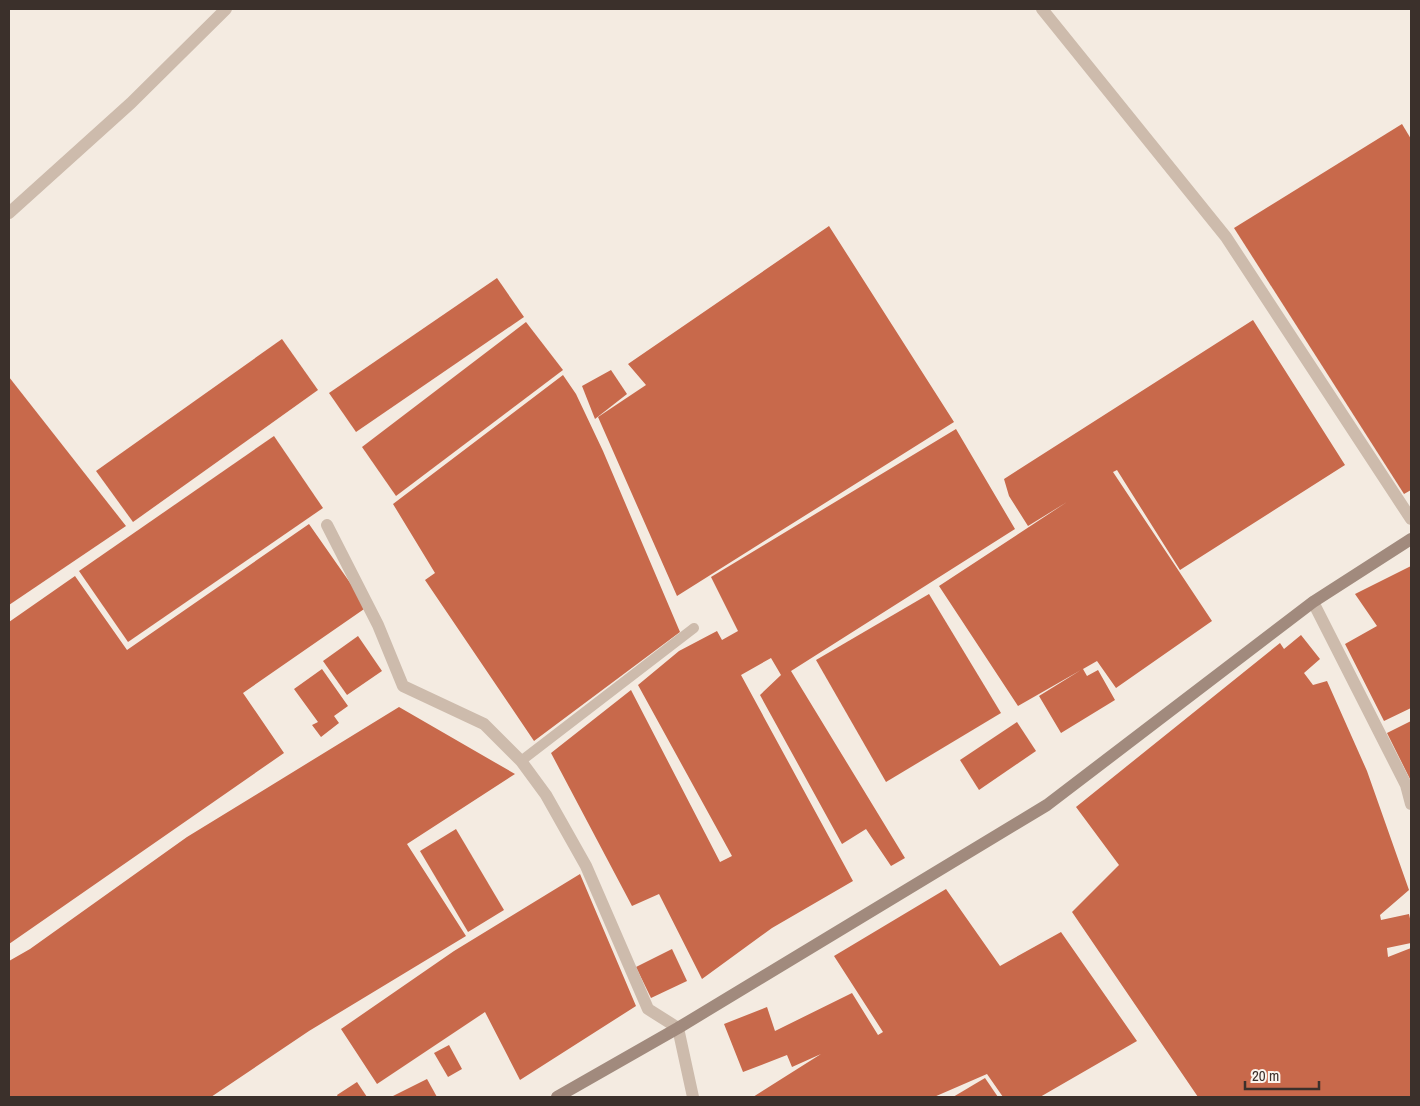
<svg xmlns="http://www.w3.org/2000/svg" width="1420" height="1106" font-family="'Archivo Narrow',sans-serif">
  <style>
    .building { fill: #c8694b }
    .lines { fill: none; stroke-linecap: round; stroke-linejoin: round }
    .lane { stroke: #cdbbac; stroke-width: 10 }
    .street { stroke: #cdbbac; stroke-width: 12 }
    .secondary { stroke: #a18a7d; stroke-width: 12 }
  </style>
  <rect width="100%" height="100%" fill="#f4ebe1"/>
  <g class="building">
    <path d="M1402,124l9,15v351l-7,4 -170,-266z"/>
    <path d="M829,226l125,196 -277,174 -79,-179 48,-32 -18,-21z"/>
    <path d="M497,278l27,39 -168,115 -27,-39z"/>
    <path d="M1253,320l92,145 -165,105 -63,-100 -4,2 99,149 -96,67 -19,-27 -14,8 4,7 11,-6 17,30 -54,33 -22,-37 42,-26 -63,36 -79,-120 128,-84 -39,24 -19,-30 -5,-17z"/>
    <path d="M526,322l37,48 -167,126 -34,-49z"/>
    <path d="M282,339l36,51 -185,132 -37,-51z"/>
    <path d="M611,370l16,24 -32,25 -13,-33z"/>
    <path d="M563,375l13,19 27,57 77,181 -146,109 -109,-161 10,-7 -42,-69z"/>
    <path d="M9,377l117,149 -117,79z"/>
    <path d="M956,429l59,100 -224,142 114,187 -14,8 -25,-37 -24,15 -82,-149 21,-20 -10,-17 -30,17 112,206 -81,47 -70,51 -43,-85 -27,12 -81,-153 80,-63 89,172 12,-6 -94,-171 41,-34 38,-20 5,9 16,-9 -27,-54z"/>
    <path d="M274,436l49,72 -195,134 -49,-71z"/>
    <path d="M309,524l58,83 -124,86 41,60 -275,191v-322l66,-46 52,74z"/>
    <path d="M1411,566v142l-27,13 -39,-77 32,-18 -22,-32z"/>
    <path d="M929,594l72,119 -115,69 -70,-122z"/>
    <path d="M1301,635l19,24 -16,14 9,12 14,-4 40,90 42,119 -29,25 1,5 28,-6 2,9v20l-24,5 1,9 23,-9v149h-213l-126,-185 47,-47 -43,-58 204,-164 4,6z"/>
    <path d="M358,636l24,35 -35,24 -24,-34z"/>
    <path d="M322,669l26,37 -14,10 5,7 -18,14 -9,-12 6,-3 -24,-33z"/>
    <path d="M399,707l116,67 -108,70 59,92 -157,95 -98,66h-202v-136l21,-12 157,-112z"/>
    <path d="M1411,721v60l-24,-48z"/>
    <path d="M1017,722l19,29 -57,39 -19,-30z"/>
    <path d="M456,829l48,81 -36,22 -48,-81z"/>
    <path d="M580,874l56,132 -116,74 -35,-68 -108,72 -36,-55 113,-78z"/>
    <path d="M946,889l54,77 61,-34 76,109 -97,56h-37l-16,-23 -53,23h-181l68,-43 -29,13 -5,-12 -44,17 -19,-48 43,-17 8,24 77,-38 26,42 5,-3 -49,-76z"/>
    <path d="M672,949l15,32 -36,17 -15,-31z"/>
    <path d="M449,1045l13,24 -14,8 -14,-24z"/>
    <path d="M985,1078l13,19h-45z"/>
    <path d="M427,1079l10,18h-46z"/>
    <path d="M357,1082l10,15h-29l-1,-2z"/>
  </g>
  <g class="lines">
    <path class="lane" d="M521,761l173,-133"/>
    <g class="street">
      <path d="M1042,9l184,228 185,282"/>
      <path d="M9,213l122,-110 95,-94"/>
      <path d="M327,525l51,100 25,61 81,38 37,37 25,34 40,71 62,143 30,19 15,69"/>
      <path d="M1313,602l93,183 5,19"/>
    </g>
    <path class="secondary" d="M557,1097l121,-69 369,-223 266,-203 98,-63"/>
  </g>
  <rect width="1420" height="1106" fill="none" stroke="#3b302b" stroke-width="20"/>
  <path d="M1245 1081v8h74v-8" fill="none" stroke="#3b302b" stroke-width="2.5"/>
  <text x="1252" y="1081" font-size="15" fill="#3b302b" stroke="#fbf5ee" stroke-width="4" paint-order="stroke">20 m</text>
</svg>
